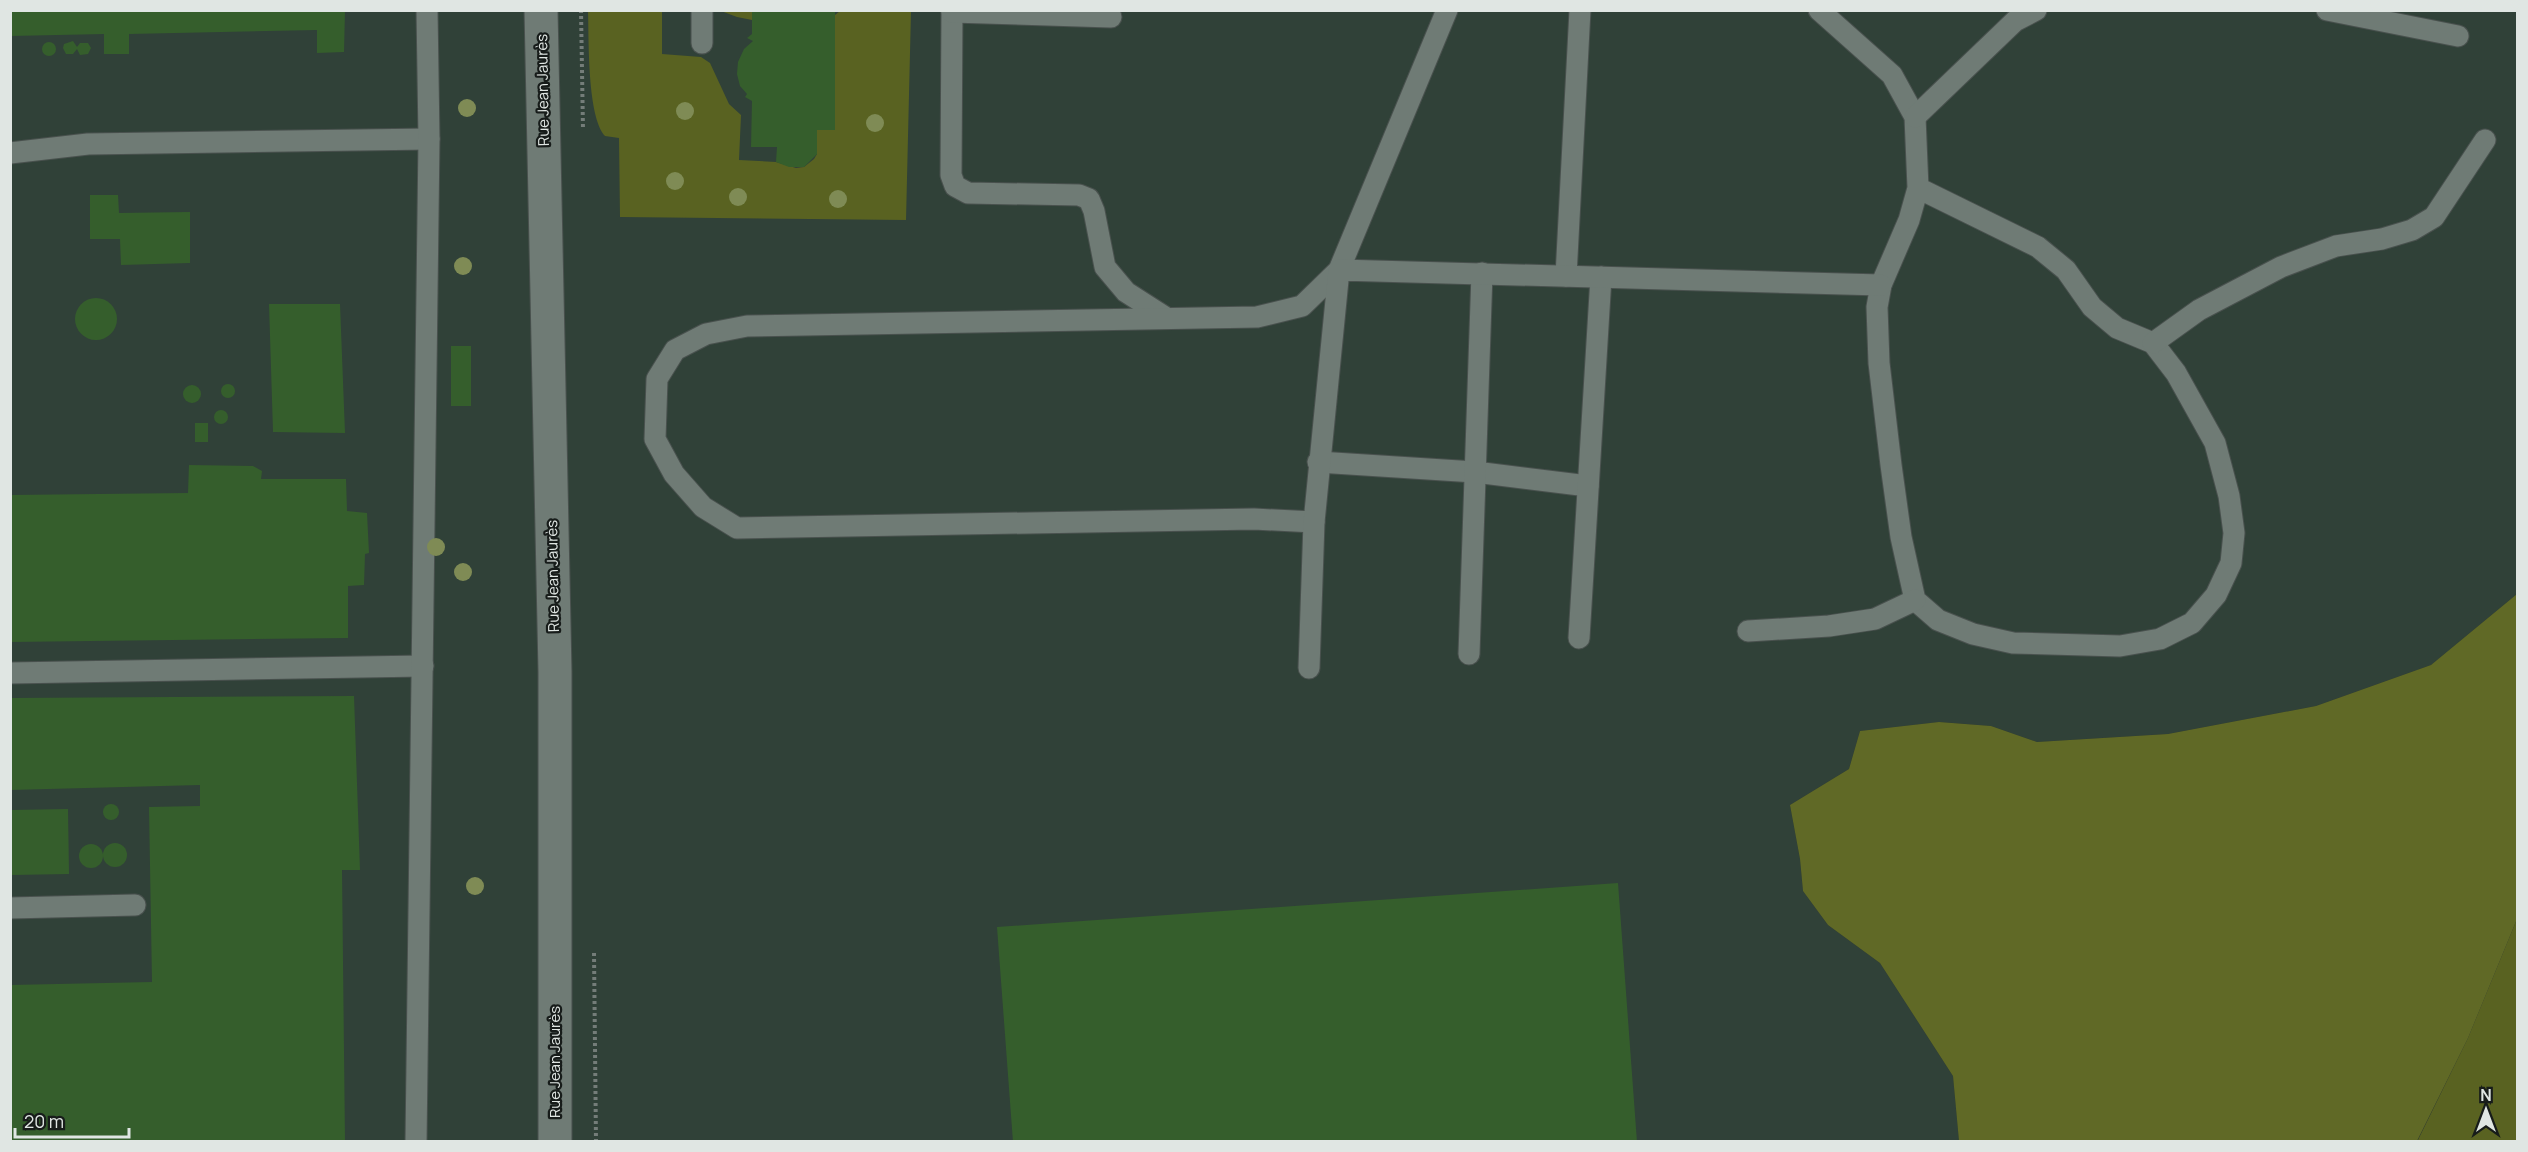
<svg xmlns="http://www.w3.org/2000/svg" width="2528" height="1152" font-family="Manrope,sans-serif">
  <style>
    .built { fill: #304138 }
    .green { fill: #596221 }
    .forest { fill: #606926 }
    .building { fill: #355e2c }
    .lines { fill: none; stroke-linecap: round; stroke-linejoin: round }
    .service-casing { stroke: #49514e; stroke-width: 23 }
    .tertiary-casing { stroke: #49514e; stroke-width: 35 }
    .path { stroke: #747d79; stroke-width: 4; stroke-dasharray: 3 3; stroke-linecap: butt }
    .service { stroke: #6f7b75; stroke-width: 21 }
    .tertiary { stroke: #6f7b75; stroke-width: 33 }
    .tree { fill: #7f8b55 }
    .labels { text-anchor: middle; stroke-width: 4.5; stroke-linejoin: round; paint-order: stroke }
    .street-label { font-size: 15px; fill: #e0e6e3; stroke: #171c1a }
  </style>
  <rect width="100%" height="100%" fill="#2b3631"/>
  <path class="built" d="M10,11h2507v583l-86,71 -115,41 -148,28 -131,8 -46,-16 -51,-4 -80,9 -11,38 -59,36 10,54 3,32 25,34 52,38 73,113 6,65h-1948z"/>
  <g class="green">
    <path d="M588,11h74v43l39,3 9,6 19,41 12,11 -2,45 37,2 20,6 8,-1 10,-8 3,-5v-24l18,-115 5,-4h71l-5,209 -286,-3 -1,-79 -14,-2c-18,-20 -16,-97 -17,-125z"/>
    <path d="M721,11h31v9l-15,-3z"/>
    <path d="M2517,919v222l-100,1 51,-104z"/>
  </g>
  <path class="forest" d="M2517,594v325l-49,119 -51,103h-458l-6,-65 -73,-113 -52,-38 -25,-34 -3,-32 -10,-54 59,-36 11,-38 79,-9 52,4 46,16 131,-8 148,-28 115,-41z"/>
  <g class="building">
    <path d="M10,10h335l-1,42 -27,1v-23l-188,4v20h-25v-20l-94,2z"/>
    <path d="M752,10h83v120h-18v24l-13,13h-15l-13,-5 1,-15h-26l1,-46 -7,-4 2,-3 -7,-8 -3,-12 1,-12 6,-13 9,-8 -6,-3 5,-4z"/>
    <path d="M73,41l4,6 3,-4h8l3,5 -3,6 -8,1 -3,-6 -4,5h-7l-3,-6 1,-4z"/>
    <circle cx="49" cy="49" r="7"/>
    <path d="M90,195h28l1,18 71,-1v51l-69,2 -1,-26h-30z"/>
    <circle cx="96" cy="319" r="21"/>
    <path d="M269,304h71l5,129 -72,-1z"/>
    <rect x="451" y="346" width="20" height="60"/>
    <circle cx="228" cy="391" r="7"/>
    <circle cx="192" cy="394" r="9"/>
    <circle cx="221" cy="417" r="7"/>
    <rect x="195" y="423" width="13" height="19"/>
    <path d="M189,465l64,1 9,5 -1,8h85l1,32 20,2 2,40 -4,1 -1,31 -16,1v52l-338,4v-147l178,-2z"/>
    <path d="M354,696l6,174h-18l3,272h-335v-157l142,-3 -3,-175 51,-1v-21l-190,5v-92z"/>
    <circle cx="111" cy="812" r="8"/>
    <path d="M68,809l1,65 -57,1 -2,-65z"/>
    <circle cx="115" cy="855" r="12"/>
    <circle cx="91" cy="856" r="12"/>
    <path d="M1618,883l19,259h-624l-16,-215z"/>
  </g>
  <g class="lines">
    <g class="service-casing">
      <g id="service">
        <path d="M702,10v33"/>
        <path d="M952,10l-1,165 4,11 13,7 111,2 10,4 5,12 11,56 21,25 39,25"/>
        <path d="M1819,10l73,65 23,42 3,71 -9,32 -28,65 -4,22 2,56 12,102 10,72 14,63 23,20 35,14 40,9 107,3 40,-7 32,-16 24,-28 15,-32 3,-30 -5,-37 -14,-53 -39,-70 -23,-30 -36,-15 -25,-21 -26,-37 -28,-23 -120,-59"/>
        <path d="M2327,10l131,26"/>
        <path d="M952,12l159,5"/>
        <path d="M1915,117l100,-96 21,-11"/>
        <path d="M10,153l78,-9 341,-5"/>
        <path d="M1566,276l14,-266"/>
        <path d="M2153,343l46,-33 82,-43 55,-21 46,-7 30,-9 22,-13 51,-77"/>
        <path d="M1318,462l157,10 113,14"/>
        <path d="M1314,522l-60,-3 -517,9 -34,-21 -29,-33 -19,-35 2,-60 18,-29 31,-16 41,-8 510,-9 45,-11 37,-36 108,-260"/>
        <path d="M1748,631l81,-5 46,-7 40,-19"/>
        <path d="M1579,638l22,-361"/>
        <path d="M1469,654l13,-381"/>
        <path d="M1309,668l5,-146 25,-252 542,15"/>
        <path d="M10,673l413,-7"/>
        <path d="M10,908l125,-3"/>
        <path d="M416,1142l13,-1003 -2,-129"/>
      </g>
    </g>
    <g class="tertiary-casing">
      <path id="tertiary" d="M541,10l14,662v470"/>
    </g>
    <g class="path">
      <path d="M581,10l2,120"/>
      <path d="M594,953l2,189"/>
    </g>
    <use href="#service" class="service"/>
    <use href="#tertiary" class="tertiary"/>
  </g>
  <g class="tree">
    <circle cx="467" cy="108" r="9"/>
    <circle cx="685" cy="111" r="9"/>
    <circle cx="875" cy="123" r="9"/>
    <circle cx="675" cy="181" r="9"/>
    <circle cx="738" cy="197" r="9"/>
    <circle cx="838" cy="199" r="9"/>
    <circle cx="463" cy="266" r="9"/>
    <circle cx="436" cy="547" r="9"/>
    <circle cx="463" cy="572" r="9"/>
    <circle cx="475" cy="886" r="9"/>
  </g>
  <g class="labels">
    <g class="street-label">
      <text transform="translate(543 90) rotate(-91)" y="5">Rue Jean Jaurès</text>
      <text transform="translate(553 576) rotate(-91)" y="5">Rue Jean Jaurès</text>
      <text transform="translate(555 1062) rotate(-90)" y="5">Rue Jean Jaurès</text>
    </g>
  </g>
  <rect width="2528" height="1152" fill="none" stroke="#e0e6e3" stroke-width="24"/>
  <g transform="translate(2486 1110)" stroke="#171c1a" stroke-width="4.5" paint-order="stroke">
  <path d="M0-4.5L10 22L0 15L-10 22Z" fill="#e0e6e3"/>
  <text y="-9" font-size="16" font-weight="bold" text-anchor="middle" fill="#e0e6e3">N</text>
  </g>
  <path d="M15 1128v9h114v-9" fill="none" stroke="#e0e6e3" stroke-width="3"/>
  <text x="24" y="1128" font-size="18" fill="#e0e6e3" stroke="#171c1a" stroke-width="4.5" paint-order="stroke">20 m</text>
</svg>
